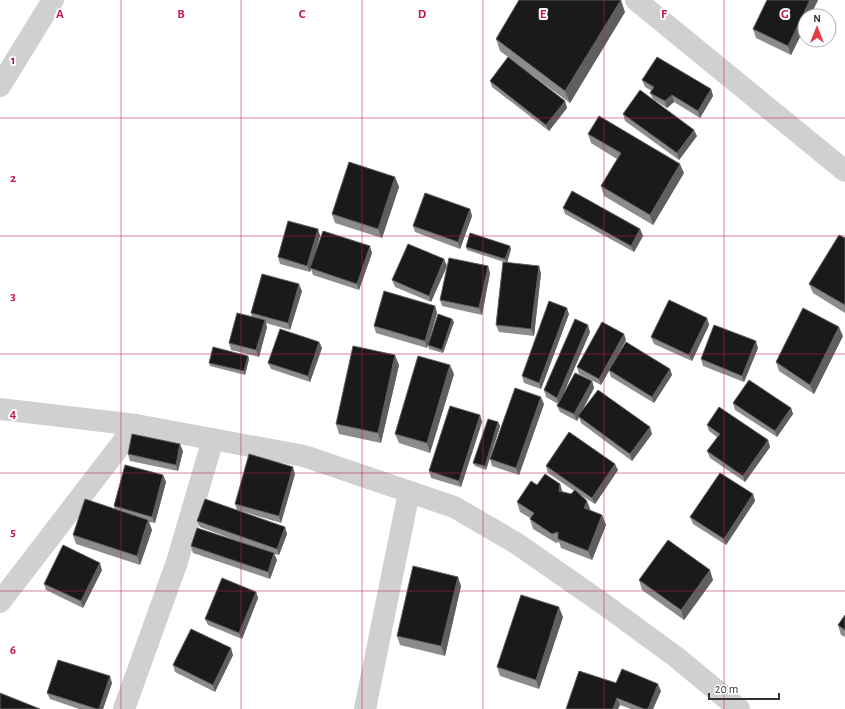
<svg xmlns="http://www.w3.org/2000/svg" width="845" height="709" font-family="'Alegreya Sans',sans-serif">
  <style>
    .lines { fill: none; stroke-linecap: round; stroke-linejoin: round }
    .minor { stroke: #d0d0d0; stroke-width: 22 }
    .wall { fill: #8c8c8c }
    .shaded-wall { fill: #5f5f5f }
    .building { fill: #1a1a1a; stroke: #5f5f5f }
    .grid { fill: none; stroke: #c2185b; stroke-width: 1; stroke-opacity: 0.55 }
    .grid-label { font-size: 13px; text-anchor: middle; font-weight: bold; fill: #c2185b; stroke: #fff; stroke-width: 4; stroke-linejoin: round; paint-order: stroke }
  </style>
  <rect width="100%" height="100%" fill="#fff"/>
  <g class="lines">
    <g class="minor">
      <path d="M636,0l209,171"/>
      <path d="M0,86l53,-86"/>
      <path d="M0,409l136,16 168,31 150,51 62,36 89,62 71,52 63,52"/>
      <path d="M0,602l136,-177"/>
      <path d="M124,709l53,-147 36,-123"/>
      <path d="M365,709l44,-217"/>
    </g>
  </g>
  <g class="wall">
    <path d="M818,0l-27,55 -35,-17 -3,-9z"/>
    <path d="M625,12l-55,91 -60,-44 55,42 2,7 -18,23 -57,-44 -2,-6 18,-24 -8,-6 -4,-12z"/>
    <path d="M642,80l69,9 2,7 -13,22 -26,-16 -7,6 -14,-9 -3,-6 2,-2 -7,-4z"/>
    <path d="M623,114l74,22 -18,24 -54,-39z"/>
    <path d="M588,134l96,39 -31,52 -49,-29 -3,-10 16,-27 -26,-16z"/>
    <path d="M395,177l4,10 -17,51 -47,-15 -3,-9z"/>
    <path d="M563,208l77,21 3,7 -9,16 -69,-38z"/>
    <path d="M470,209l2,7 -12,33 -45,-17 -2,-6z"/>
    <path d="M318,229l2,7 -6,20 58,-3 -13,37 -46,-15 -2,-6 -1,3 -30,-8 -2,-7z"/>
    <path d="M845,238v75l-32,-20 -4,-9z"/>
    <path d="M510,246l1,3 -4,14 -40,-13 -1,-3z"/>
    <path d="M447,266l-16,36 -36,-15 -3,-7z"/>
    <path d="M488,266l2,7 -8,42 -40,-9 -2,-6z"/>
    <path d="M541,273l-7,63 -35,-4 -3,-7z"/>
    <path d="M302,291l-12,39 -24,-7 1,4 -8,30 -28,-7 -2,-7 23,-26 -1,-4z"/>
    <path d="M435,306l2,7 -9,31 24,-25 2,3 -11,31 -14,-4 -1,-4 -1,3 -51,-15 -2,-7z"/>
    <path d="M569,314l-28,75 -17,-6 -2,-7z"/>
    <path d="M707,318l2,7 -17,36 -38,-17 -3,-7z"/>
    <path d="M590,332l-26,60 28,-11 2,7 -13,24 71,22 -20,27 -51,-38 -2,-6 -2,4 -17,-9 -3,-6 1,-2 -12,-7 -2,-7z"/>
    <path d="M843,336l-29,58 -35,-23 -3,-9z"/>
    <path d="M626,340l-13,24 57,5 2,6 -18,28 -43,-26 -2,-6 -8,14 -22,-11 -2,-7z"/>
    <path d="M319,342l3,6 -12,34 -39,-13 -3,-6z"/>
    <path d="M758,348l-14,34 -41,-16 -2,-7z"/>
    <path d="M248,356l1,3 -4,16 -35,-9 -1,-3z"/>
    <path d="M399,365l-18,78 -42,-9 -3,-10z"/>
    <path d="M454,374l-24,79 -31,-10 -4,-9z"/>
    <path d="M733,403l58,5 2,6 -16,23 -42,-27z"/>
    <path d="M544,404l-25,71 -27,-9 -2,-7z"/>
    <path d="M480,415l2,7 -21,65 -30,-9 -2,-7z"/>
    <path d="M498,422l2,4 -14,44 -11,-4 -2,-3z"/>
    <path d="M707,425l61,15 2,7 -25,35 -35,-24 -3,-7 10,-14 -8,-6z"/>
    <path d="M183,451l-5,20 -48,-10 -2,-7z"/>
    <path d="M546,466l72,4 -23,34 -18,-11 13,18 12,4 4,10 -14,35 -31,-12 -2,-6 -3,1 -23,-14 -3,-10v-1l-10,-6 -3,-10 20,-17 34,9 3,-3 -26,-18z"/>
    <path d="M295,474l-14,49 -44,-13 -2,-6z"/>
    <path d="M163,475l3,7 -11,41 -6,-1 3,8 -12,35 -64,-21 -3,-9 42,-26 -1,-3z"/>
    <path d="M753,494l2,7 -29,44 -33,-21 -3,-7z"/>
    <path d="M197,521l88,6 2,7 -8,21 -5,-1 3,6 -7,19 -77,-26 -2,-7 55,-2 -46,-17z"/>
    <path d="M102,570l-19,38 -37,-18 -2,-6z"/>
    <path d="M639,580h74l-29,40 -42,-30z"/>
    <path d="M461,586l-16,70 -45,-11 -3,-9z"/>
    <path d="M256,592l2,6 -16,41 -34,-14 -3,-6z"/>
    <path d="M845,615v22l-4,-2 -3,-10z"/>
    <path d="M563,617l-24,72 -39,-13 -3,-9z"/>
    <path d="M233,655l-18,37 -40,-20 -2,-7z"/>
    <path d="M112,683l-9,26h-24l-29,-10 -3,-6z"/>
    <path d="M616,683l45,8 -8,18h-22l-11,-4 -2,4z"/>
  </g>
  <g class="shaded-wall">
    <path d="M621,0l4,12 -55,91 -5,-12z"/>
    <path d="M810,0h8l-8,16h-5v11l-14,28 -3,-9z"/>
    <path d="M711,89l2,7 -13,22 -2,-7z"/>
    <path d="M672,95l2,7 -7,6 -2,-7z"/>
    <path d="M565,101l2,7 -18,23 -3,-6z"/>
    <path d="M694,130l3,6 -18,24 -2,-7z"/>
    <path d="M680,164l4,9 -31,52 -3,-10z"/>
    <path d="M395,177l4,10 -17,51 -4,-9z"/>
    <path d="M470,209l2,7 -12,33 -2,-7z"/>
    <path d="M318,229l2,7 -10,36 -3,-6z"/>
    <path d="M640,229l3,7 -9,16 -3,-6z"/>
    <path d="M370,246l2,7 -13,37 -2,-6z"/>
    <path d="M510,246l1,3 -4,14 -2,-4z"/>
    <path d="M444,259l3,7 -16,36 -2,-6z"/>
    <path d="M488,266l2,7 -8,42 -3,-7z"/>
    <path d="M539,266l2,7 -7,63 -3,-7z"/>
    <path d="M299,284l3,7 -12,39 -2,-7z"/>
    <path d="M435,306l2,7 -10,35 -2,-7z"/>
    <path d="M567,308l2,6 -28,75 -2,-6z"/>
    <path d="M707,318l2,7 -17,36 -3,-6z"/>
    <path d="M452,319l2,3 -11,31 -1,-3z"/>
    <path d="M265,320l2,7 -8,30 -3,-7z"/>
    <path d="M588,325l2,7 -31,72 -2,-6z"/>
    <path d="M839,327l4,9 -29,58 -4,-9z"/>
    <path d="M624,334l2,6 -25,45 -2,-6z"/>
    <path d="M756,341l2,7 -14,34 -2,-6z"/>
    <path d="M319,342l3,6 -12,34 -2,-6z"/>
    <path d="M395,355l4,10 -18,78 -3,-10z"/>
    <path d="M248,356l1,3 -4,16 -1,-4z"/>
    <path d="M450,365l4,9 -24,79 -3,-10z"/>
    <path d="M670,369l2,6 -18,28 -2,-6z"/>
    <path d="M592,381l2,7 -17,33 -3,-7z"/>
    <path d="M541,397l3,7 -25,71 -3,-7z"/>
    <path d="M791,408l2,6 -16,23 -2,-6z"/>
    <path d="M480,415l2,7 -21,65 -2,-6z"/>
    <path d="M498,422l2,4 -14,44 -1,-4z"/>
    <path d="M650,427l2,7 -20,27 -2,-7z"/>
    <path d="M768,440l2,7 -25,35 -2,-6z"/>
    <path d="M180,444l3,7 -5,20 -2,-6z"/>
    <path d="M615,464l3,6 -23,34 -3,-6z"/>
    <path d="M293,467l2,7 -14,49 -2,-7z"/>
    <path d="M163,475l3,7 -11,41 -3,-6z"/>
    <path d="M560,484l3,9 -4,-2z"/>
    <path d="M753,494l2,7 -29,44 -2,-6z"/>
    <path d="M587,501l4,10 -7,-3z"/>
    <path d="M602,515l4,10 -14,35 -4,-9z"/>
    <path d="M148,520l4,10 -12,35 -3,-9z"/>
    <path d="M285,527l2,7 -8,21 -2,-6z"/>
    <path d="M274,553l3,7 -7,19 -2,-7z"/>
    <path d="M100,563l2,7 -19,38 -2,-7z"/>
    <path d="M710,570l3,10 -29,40 -3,-10z"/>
    <path d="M458,577l3,9 -16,70 -4,-10z"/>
    <path d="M256,592l2,6 -16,41 -3,-6z"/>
    <path d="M559,607l4,10 -24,72 -3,-9z"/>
    <path d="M231,648l2,7 -18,37 -2,-7z"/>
    <path d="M110,676l2,7 -9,26h-4z"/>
    <path d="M658,684l3,7 -8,18h-5z"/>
    <path d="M617,698l3,7 -2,4h-5z"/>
  </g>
  <g class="building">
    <path d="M519,0h102l-56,91 -69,-52z"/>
    <path d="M767,0h43l-22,46 -35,-17z"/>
    <path d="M508,57l57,44 -19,24 -56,-44z"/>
    <path d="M657,57l54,32 -13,22 -26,-16 -7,6 -15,-8 4,-6 -12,-7z"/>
    <path d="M640,90l54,40 -17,23 -54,-39z"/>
    <path d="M599,116l81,48 -30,51 -49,-29 20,-33 -33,-19z"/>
    <path d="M349,162l46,15 -17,52 -46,-15z"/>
    <path d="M572,191l68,38 -9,17 -68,-38z"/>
    <path d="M425,193l45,16 -12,33 -45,-16z"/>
    <path d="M288,221l30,8 -11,37 -29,-9z"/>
    <path d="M323,231l47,15 -13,38 -47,-16z"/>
    <path d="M470,233l40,13 -5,13 -39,-12z"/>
    <path d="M839,235l6,3v67l-36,-21z"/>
    <path d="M408,244l36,15 -15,37 -37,-16z"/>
    <path d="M449,258l39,8 -9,42 -39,-8z"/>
    <path d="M503,262l36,4 -8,63 -35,-4z"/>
    <path d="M262,274l37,10 -11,39 -37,-10z"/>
    <path d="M384,291l51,15 -10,35 -51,-15z"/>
    <path d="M669,300l38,18 -18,37 -38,-18z"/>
    <path d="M549,301l18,7 -28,75 -17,-7z"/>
    <path d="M803,308l36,19 -29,58 -34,-23z"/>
    <path d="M237,313l28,7 -9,30 -27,-7z"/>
    <path d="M438,314l14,5 -10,31 -14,-5z"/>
    <path d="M575,319l13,6 -31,73 -13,-8z"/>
    <path d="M602,322l22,12 -25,45 -22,-12z"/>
    <path d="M714,325l42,16 -14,35 -41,-17z"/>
    <path d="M280,329l39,13 -11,34 -40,-13z"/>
    <path d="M626,342l44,27 -18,28 -43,-27z"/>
    <path d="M353,346l42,9 -17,78 -42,-9z"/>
    <path d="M213,347l35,9 -4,15 -35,-8z"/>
    <path d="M418,356l32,9 -23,78 -32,-9z"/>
    <path d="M575,373l17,8 -18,33 -17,-8z"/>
    <path d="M749,380l42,28 -16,23 -42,-28z"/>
    <path d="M515,388l26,9 -25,71 -26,-9z"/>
    <path d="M598,390l52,37 -20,27 -52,-38z"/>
    <path d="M450,406l30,9 -21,66 -30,-10z"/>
    <path d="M719,407l49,33 -25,36 -36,-25 13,-17 -13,-9z"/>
    <path d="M488,419l10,3 -13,44 -12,-3z"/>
    <path d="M569,432l46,32 -23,34 -46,-32z"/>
    <path d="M132,434l48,10 -4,21 -48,-11z"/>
    <path d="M249,454l44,13 -14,49 -44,-12z"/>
    <path d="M125,465l38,10 -11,42 -38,-11z"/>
    <path d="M720,473l33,21 -29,45 -34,-22z"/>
    <path d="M545,474l15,10 -1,7 12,3 4,-4 12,11 -3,7 18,7 -14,36 -30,-12v-7l-6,2 -22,-15 4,-6 -17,-11 14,-21 6,4z"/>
    <path d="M85,499l63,21 -11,36 -64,-21z"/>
    <path d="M205,499l80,28 -8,22 -80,-28z"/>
    <path d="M197,528l77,25 -6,19 -77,-26z"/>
    <path d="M668,540l42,30 -29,40 -42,-30z"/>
    <path d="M63,545l37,18 -19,38 -37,-17z"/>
    <path d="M413,566l45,11 -17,69 -44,-10z"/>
    <path d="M222,578l34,14 -17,41 -34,-14z"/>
    <path d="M521,595l38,12 -23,73 -39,-13z"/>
    <path d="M845,615v15l-7,-5z"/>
    <path d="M191,629l40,19 -18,37 -40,-20z"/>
    <path d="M58,660l52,16 -11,33h-2l-50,-16z"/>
    <path d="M622,669l36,15 -10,25h-4l-27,-11 -4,11h-47l13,-38 37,12z"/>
    <path d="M0,693l40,16h-40z"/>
  </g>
  <path class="grid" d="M121,0v709M241,0v709M362,0v709M483,0v709M604,0v709M724,0v709M0,118h845M0,236h845M0,354h845M0,473h845M0,591h845"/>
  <g class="grid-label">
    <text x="60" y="18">A</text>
    <text x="181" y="18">B</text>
    <text x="302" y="18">C</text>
    <text x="422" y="18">D</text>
    <text x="543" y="18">E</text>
    <text x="664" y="18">F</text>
    <text x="785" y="18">G</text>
    <text x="13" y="64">1</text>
    <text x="13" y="182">2</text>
    <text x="13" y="300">3</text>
    <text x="13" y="418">4</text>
    <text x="13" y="536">5</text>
    <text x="13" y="654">6</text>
  </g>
  <g transform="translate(817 28)"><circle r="19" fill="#ffffff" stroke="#adadad"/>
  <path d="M0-3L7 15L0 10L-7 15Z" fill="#e63946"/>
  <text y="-6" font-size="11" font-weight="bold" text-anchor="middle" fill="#333333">N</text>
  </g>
  <path d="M709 693v6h70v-6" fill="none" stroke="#333333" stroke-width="2"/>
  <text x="715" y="693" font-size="12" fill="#333333" stroke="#ffffff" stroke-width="3" paint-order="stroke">20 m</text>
</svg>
